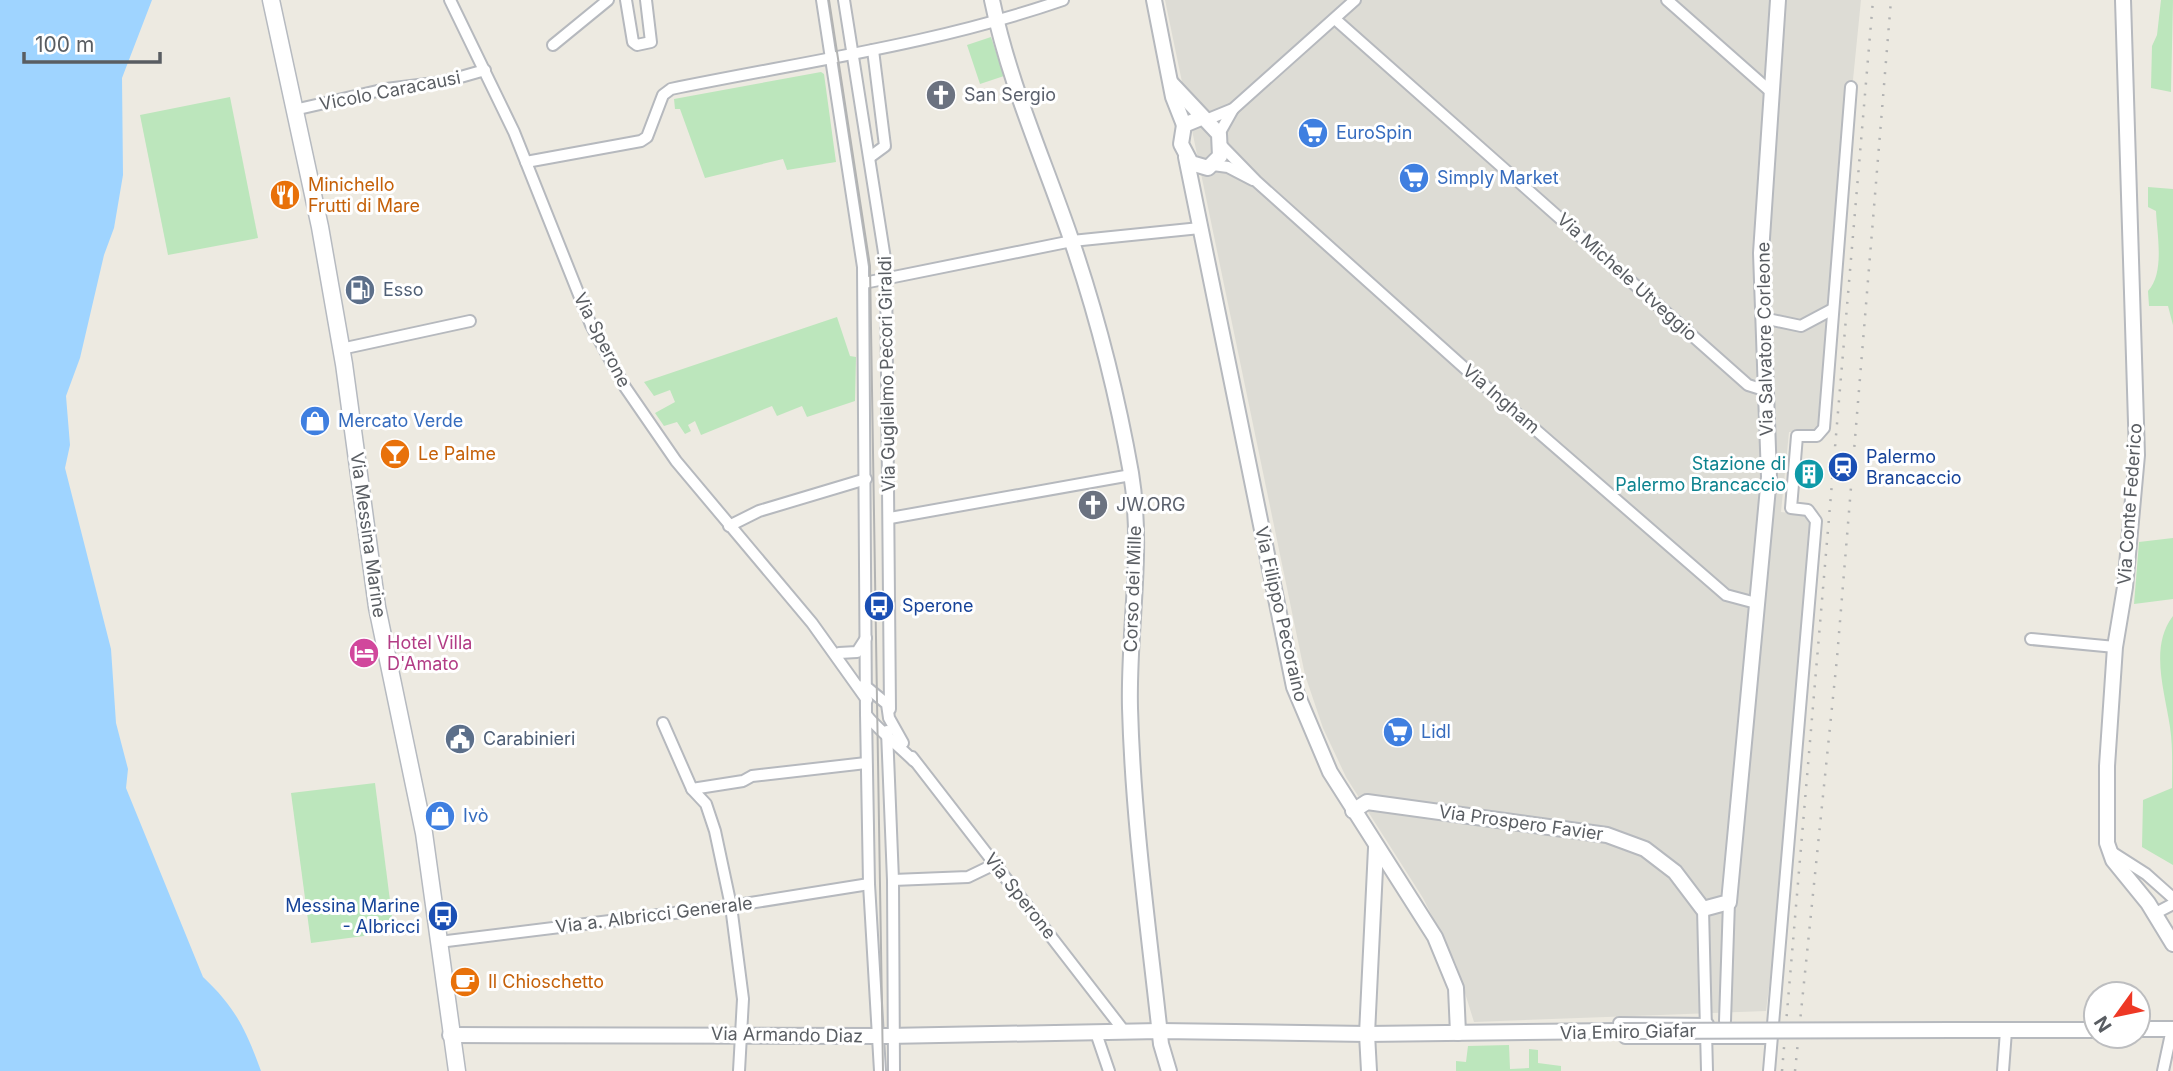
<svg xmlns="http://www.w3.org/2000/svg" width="2173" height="1071" font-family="Inter,sans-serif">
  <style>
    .industrial { fill: #dddcd5 }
    .green { fill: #bce6bc }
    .water { fill: #9fd4ff }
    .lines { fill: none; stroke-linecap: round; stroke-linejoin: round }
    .minor-casing { stroke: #b6b9be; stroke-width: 14 }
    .tertiary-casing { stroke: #b6b9be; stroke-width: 18 }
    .secondary-casing { stroke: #b6bac0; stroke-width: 19 }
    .minor { stroke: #fff; stroke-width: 10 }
    .tertiary { stroke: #fff; stroke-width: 14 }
    .secondary { stroke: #fff; stroke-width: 16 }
    .tram { stroke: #b2b3b3; stroke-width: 2 }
    .rail { stroke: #b2b3b3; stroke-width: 2.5; stroke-dasharray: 2 9; stroke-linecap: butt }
    .tertiary-bridge-casing { stroke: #b6b9be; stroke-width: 18; stroke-linecap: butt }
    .tertiary-bridge { stroke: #fff; stroke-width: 14 }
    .labels { text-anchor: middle; stroke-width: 6; stroke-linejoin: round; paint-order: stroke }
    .street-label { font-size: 18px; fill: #595d62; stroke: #fff }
    .worship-label { font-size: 18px; fill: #5b616d; stroke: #fff; text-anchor: start }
    .shop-label { font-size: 18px; fill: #366cbe; stroke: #fff; text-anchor: start }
    .food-label { font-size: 18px; fill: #c56008; stroke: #fff; text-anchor: start }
    .service-label { font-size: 18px; fill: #4e5e75; stroke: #fff; text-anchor: start }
    .transit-label { font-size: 18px; fill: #164399; stroke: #fff; text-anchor: start }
    .culture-label { font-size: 18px; fill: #0d838f; stroke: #fff; text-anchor: end }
    .hotel-label { font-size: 18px; fill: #b23c85; stroke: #fff; text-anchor: start }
  </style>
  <rect width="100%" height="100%" fill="#edeae1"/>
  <path class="industrial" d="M1165,0h696l-43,429 -7,4 -22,-1 -8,80 26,3 5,6 -29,356 -17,134 -292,11 -18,-58 -33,-66 -77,-121 -23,-49 -18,-53z"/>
  <g class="green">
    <path d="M2161,0h12l-2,92 -20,-4 1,-42 5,-11z"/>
    <path d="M991,37l13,39 -24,8 -13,-39z"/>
    <path d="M821,72l3,2 12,88 -49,8 -4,-11 -78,19 -25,-69h-5l-1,-10z"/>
    <path d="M230,97l28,141 -90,17 -28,-140z"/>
    <path d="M2148,187l25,2v136l-5,-19h-19l-1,-15c17,-18 9,-57 8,-80l-8,-4z"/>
    <path d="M837,317l13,39 6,1 -1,44 -48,16 -5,-11 -25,10 -5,-10 -71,29 -6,-14 -7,4 3,6 -6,3 -8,-12 -13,4 -9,-13 20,-11 -5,-12 -16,6 -10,-14z"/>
    <path d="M2173,538v61l-39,5 5,-62z"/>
    <path d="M2173,616v249l-31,-18 1,-47 29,-12c0,-20 1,-41 -2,-61 -5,-35 -21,-80 3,-111z"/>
    <path d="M375,783l19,149 -83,11 -20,-150z"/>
    <path d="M1509,1045l1,24 19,-1v-19l9,1v13l23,3v5h-105v-10l10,1 2,-16z"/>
  </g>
  <path class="water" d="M0,0h152l-30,78 1,97 -9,53 -10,27 -24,103 -14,38 4,49 -5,23 46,181 5,74 12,46 -2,19 77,189c33,31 43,53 58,94h-261z"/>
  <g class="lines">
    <g class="minor-casing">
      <g id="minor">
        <path d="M450,0l64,132 77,193 34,62 51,74 136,162 55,77"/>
        <path d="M626,0l7,42 4,3 14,-3 -5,-42"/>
        <path d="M822,0l41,267 3,447c3,7 39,38 48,47"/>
        <path d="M844,0l42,265 4,444"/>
        <path d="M1667,0l103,91"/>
        <path d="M1335,19l413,366 16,5"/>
        <path d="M553,45l55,-45"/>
        <path d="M294,110l92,-21 57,-7 42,-12"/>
        <path d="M1206,120l27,-11 122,-109"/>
        <path d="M1219,134l14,-25"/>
        <path d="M1222,146l34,35 213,191 257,223 30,8"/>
        <path d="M870,157l15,-11 -12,-96"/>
        <path d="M526,162l115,-21 6,-4 16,-42 8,-6c131,-27 265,-45 392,-89"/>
        <path d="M1213,165l15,2 25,13"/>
        <path d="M864,283l208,-42 128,-13"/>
        <path d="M1763,318l38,8 32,-17"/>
        <path d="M341,349l129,-28"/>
        <path d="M890,518l241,-43"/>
        <path d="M729,526l30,-15 107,-32"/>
        <path d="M2031,639l84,8"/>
        <path d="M839,653l18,-1 9,-14"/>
        <path d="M864,685l23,19 2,14 14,25"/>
        <path d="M866,714l3,170 11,187"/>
        <path d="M663,723l29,66 14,15 9,27 16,75 12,93 -4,72"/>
        <path d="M887,731l6,149 1,191"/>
        <path d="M912,757l212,274"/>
        <path d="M692,789l51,-8 9,-5 114,-13"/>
        <path d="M2110,851l36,23 27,24"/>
        <path d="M893,880l75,-3 27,-13"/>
        <path d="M1703,909l4,162"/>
        <path d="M2154,914l19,-10"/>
        <path d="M439,942l292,-36 138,-22"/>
        <path d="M1725,1021l4,-119"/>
        <path d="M1619,1023l89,1"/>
        <path d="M1096,1033l13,38"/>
        <path d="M1625,1038h145"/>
        <path d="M1769,1071l47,-550 -8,-11 -17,-2 6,-72h20l7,-8 27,-341"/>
        <path d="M2003,1071l3,-40"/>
        <path d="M2163,1071l9,-42"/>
      </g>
    </g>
    <g class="tertiary-casing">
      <g id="tertiary">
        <path d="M992,0c17,83 52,160 79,239 26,76 46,155 60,234 13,79 -3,156 -1,235 3,113 19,224 31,336l8,27"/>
        <path d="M1154,0l19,97 11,28"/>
        <path d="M2123,0l14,455 -12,132 -10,60 -8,119v77l6,17 35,43 25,41"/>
        <path d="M1171,83l48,51 1,22 -12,12 -17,-5 -10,-19 3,-19 17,-7"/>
        <path d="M1186,157l108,530 36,85 105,165 21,51 2,45"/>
        <path d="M1353,811l14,-9 240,33 38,14 30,23 28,37 26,-7 40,-425 -8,-224 17,-253"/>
        <path d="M2138,1029h35"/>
        <path d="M1954,1030h142"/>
        <path d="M450,1035l437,1 273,-5 207,3 251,-3"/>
        <path d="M1369,1071l-2,-37 9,-186"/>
      </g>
    </g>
    <g class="secondary-casing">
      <path id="secondary" d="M271,0l49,227 24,137 33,243 47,226 33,238"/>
    </g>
    <use href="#minor" class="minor"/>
    <use href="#tertiary" class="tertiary"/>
    <use href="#secondary" class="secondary"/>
    <path class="tram" d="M829,0l41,266 13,805"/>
    <g class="rail">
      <path d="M1782,1071l91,-1071"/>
      <path d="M1795,1071l42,-413 54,-658"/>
    </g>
    <g class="tertiary-bridge-casing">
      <path id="tertiary-bridge" d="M1618,1031l336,-1"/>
    </g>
    <use href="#tertiary-bridge" class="tertiary-bridge"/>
  </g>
  <defs>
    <g id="church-disc" transform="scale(1.575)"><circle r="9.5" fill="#6b7280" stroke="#fff"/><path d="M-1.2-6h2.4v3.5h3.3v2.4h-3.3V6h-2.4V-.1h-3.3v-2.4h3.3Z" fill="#fff"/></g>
    <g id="supermarket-disc" transform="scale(1.575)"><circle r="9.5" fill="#3f7fe0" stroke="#fff"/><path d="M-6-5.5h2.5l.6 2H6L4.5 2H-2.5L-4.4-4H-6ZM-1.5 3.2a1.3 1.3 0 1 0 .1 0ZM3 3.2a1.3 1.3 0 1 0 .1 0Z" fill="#fff"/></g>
    <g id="restaurant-disc" transform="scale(1.575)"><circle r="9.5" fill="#e8710a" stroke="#fff"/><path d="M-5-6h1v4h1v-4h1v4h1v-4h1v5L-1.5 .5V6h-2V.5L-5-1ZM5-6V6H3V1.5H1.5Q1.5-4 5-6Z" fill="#fff"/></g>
    <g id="fuel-disc" transform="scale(1.575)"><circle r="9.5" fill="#5c6f8a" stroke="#fff"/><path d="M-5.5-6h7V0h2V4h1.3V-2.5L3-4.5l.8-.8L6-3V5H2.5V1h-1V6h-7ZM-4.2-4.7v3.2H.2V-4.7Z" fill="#fff"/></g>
    <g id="shop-disc" transform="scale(1.575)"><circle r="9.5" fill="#3f7fe0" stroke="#fff"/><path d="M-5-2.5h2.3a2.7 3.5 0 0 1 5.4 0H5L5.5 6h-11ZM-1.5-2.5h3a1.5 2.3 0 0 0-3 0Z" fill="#fff"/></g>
    <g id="bar-disc" transform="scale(1.575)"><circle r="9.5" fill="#e8710a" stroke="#fff"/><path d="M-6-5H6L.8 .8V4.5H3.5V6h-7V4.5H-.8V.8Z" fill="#fff"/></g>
    <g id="station-disc" transform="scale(1.575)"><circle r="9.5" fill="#1a4fb4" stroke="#fff"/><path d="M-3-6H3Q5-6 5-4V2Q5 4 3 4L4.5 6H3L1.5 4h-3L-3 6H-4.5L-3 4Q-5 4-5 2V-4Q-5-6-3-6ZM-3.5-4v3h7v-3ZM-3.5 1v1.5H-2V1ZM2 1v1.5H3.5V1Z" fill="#fff"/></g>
    <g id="building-disc" transform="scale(1.575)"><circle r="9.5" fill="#0f9aa8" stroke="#fff"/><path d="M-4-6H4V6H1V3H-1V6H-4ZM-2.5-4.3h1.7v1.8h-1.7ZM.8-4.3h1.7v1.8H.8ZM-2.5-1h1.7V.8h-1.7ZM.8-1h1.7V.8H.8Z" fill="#fff"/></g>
    <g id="bus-disc" transform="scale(1.575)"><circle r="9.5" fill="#1a4fb4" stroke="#fff"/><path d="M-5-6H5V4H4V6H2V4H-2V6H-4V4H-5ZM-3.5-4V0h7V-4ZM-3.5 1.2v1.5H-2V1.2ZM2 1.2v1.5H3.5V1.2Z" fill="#fff"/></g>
    <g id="hotel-disc" transform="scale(1.575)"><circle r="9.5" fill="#d1479c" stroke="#fff"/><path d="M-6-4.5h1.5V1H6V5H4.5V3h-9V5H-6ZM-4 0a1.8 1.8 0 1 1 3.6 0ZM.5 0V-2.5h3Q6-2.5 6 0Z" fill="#fff"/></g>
    <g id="civic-disc" transform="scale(1.575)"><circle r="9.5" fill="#5c6f8a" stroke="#fff"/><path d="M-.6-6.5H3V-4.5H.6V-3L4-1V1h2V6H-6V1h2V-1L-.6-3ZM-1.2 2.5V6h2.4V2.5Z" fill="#fff"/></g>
    <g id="cafe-disc" transform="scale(1.575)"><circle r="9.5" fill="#e8710a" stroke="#fff"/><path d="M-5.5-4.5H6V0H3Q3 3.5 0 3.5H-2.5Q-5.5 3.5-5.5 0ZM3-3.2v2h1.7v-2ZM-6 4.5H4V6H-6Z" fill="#fff"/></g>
  </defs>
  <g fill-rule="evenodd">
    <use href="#church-disc" x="941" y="95"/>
    <use href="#supermarket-disc" x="1313" y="133"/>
    <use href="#supermarket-disc" x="1414" y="178"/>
    <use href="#restaurant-disc" x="285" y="195"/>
    <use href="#fuel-disc" x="360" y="290"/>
    <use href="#shop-disc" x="315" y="421"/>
    <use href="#bar-disc" x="395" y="454"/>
    <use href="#station-disc" x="1843" y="467"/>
    <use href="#building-disc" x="1809" y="474"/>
    <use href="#church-disc" x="1093" y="505"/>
    <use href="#bus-disc" x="879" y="606"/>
    <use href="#hotel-disc" x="364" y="653"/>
    <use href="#supermarket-disc" x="1398" y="732"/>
    <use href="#civic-disc" x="460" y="739"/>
    <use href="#shop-disc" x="440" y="816"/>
    <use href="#bus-disc" x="443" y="916"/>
    <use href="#cafe-disc" x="465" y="982"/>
  </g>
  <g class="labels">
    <g class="street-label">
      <text transform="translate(390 91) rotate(-11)" y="6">Vicolo Caracausi</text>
      <text transform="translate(1627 277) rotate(42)" y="6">Via Michele Utveggio</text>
      <text transform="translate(1765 339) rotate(-91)" y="6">Via Salvatore Corleone</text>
      <text transform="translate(602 340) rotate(63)" y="6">Via Sperone</text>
      <text transform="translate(887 374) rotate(-91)" y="6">Via Guglielmo Pecori Giraldi</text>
      <text transform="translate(1501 399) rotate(41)" y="6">Via Ingham</text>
      <text transform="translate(2130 504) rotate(-86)" y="6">Via Conte Federico</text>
      <text transform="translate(368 535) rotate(82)" y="6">Via Messina Marine</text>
      <text transform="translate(1133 589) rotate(-88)" y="6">Corso dei Mille</text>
      <text transform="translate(1281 614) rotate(77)" y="6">Via Filippo Pecoraino</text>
      <text transform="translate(1521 823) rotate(8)" y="6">Via Prospero Favier</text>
      <text transform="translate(1020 896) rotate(52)" y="6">Via Sperone</text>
      <text transform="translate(654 915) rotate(-7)" y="6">Via a. Albricci Generale</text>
      <text transform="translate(1628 1032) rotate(-1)" y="6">Via Emiro Giafar</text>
      <text transform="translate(787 1035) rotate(1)" y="6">Via Armando Diaz</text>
    </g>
    <g class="worship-label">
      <text x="964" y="101">San Sergio</text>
      <text x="1116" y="511">JW.ORG</text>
    </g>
    <g class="shop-label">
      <text x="1336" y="139">EuroSpin</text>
      <text x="1437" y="184">Simply Market</text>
      <text x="338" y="427">Mercato Verde</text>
      <text x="1421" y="738">Lidl</text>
      <text x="463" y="822">Ivò</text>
    </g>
    <g class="food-label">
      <text x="308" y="191">Minichello<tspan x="308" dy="21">Frutti di Mare</tspan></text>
      <text x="418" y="460">Le Palme</text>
      <text x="488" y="988">Il Chioschetto</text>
    </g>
    <g class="service-label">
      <text x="383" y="296">Esso</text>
      <text x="483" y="745">Carabinieri</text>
    </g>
    <g class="transit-label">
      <text x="1866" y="463">Palermo<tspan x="1866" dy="21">Brancaccio</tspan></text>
      <text x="902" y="612">Sperone</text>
      <text x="420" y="912" text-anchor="end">Messina Marine<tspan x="420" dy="21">- Albricci</tspan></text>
    </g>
    <g class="culture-label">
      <text x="1786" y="470">Stazione di<tspan x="1786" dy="21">Palermo Brancaccio</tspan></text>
    </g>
    <g class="hotel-label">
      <text x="387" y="649">Hotel Villa<tspan x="387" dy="21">D'Amato</tspan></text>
    </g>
  </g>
  <g transform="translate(2117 1015) rotate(237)"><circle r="33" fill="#ffffff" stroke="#bdbec0" stroke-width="2"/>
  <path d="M0-5L12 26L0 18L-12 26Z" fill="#ee3825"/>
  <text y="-10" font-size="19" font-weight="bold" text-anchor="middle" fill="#595d62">N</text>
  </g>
  <path d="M24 52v10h136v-10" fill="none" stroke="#595d62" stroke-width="3.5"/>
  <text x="35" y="52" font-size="21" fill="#595d62" stroke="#ffffff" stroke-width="5" paint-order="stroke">100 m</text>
</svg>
